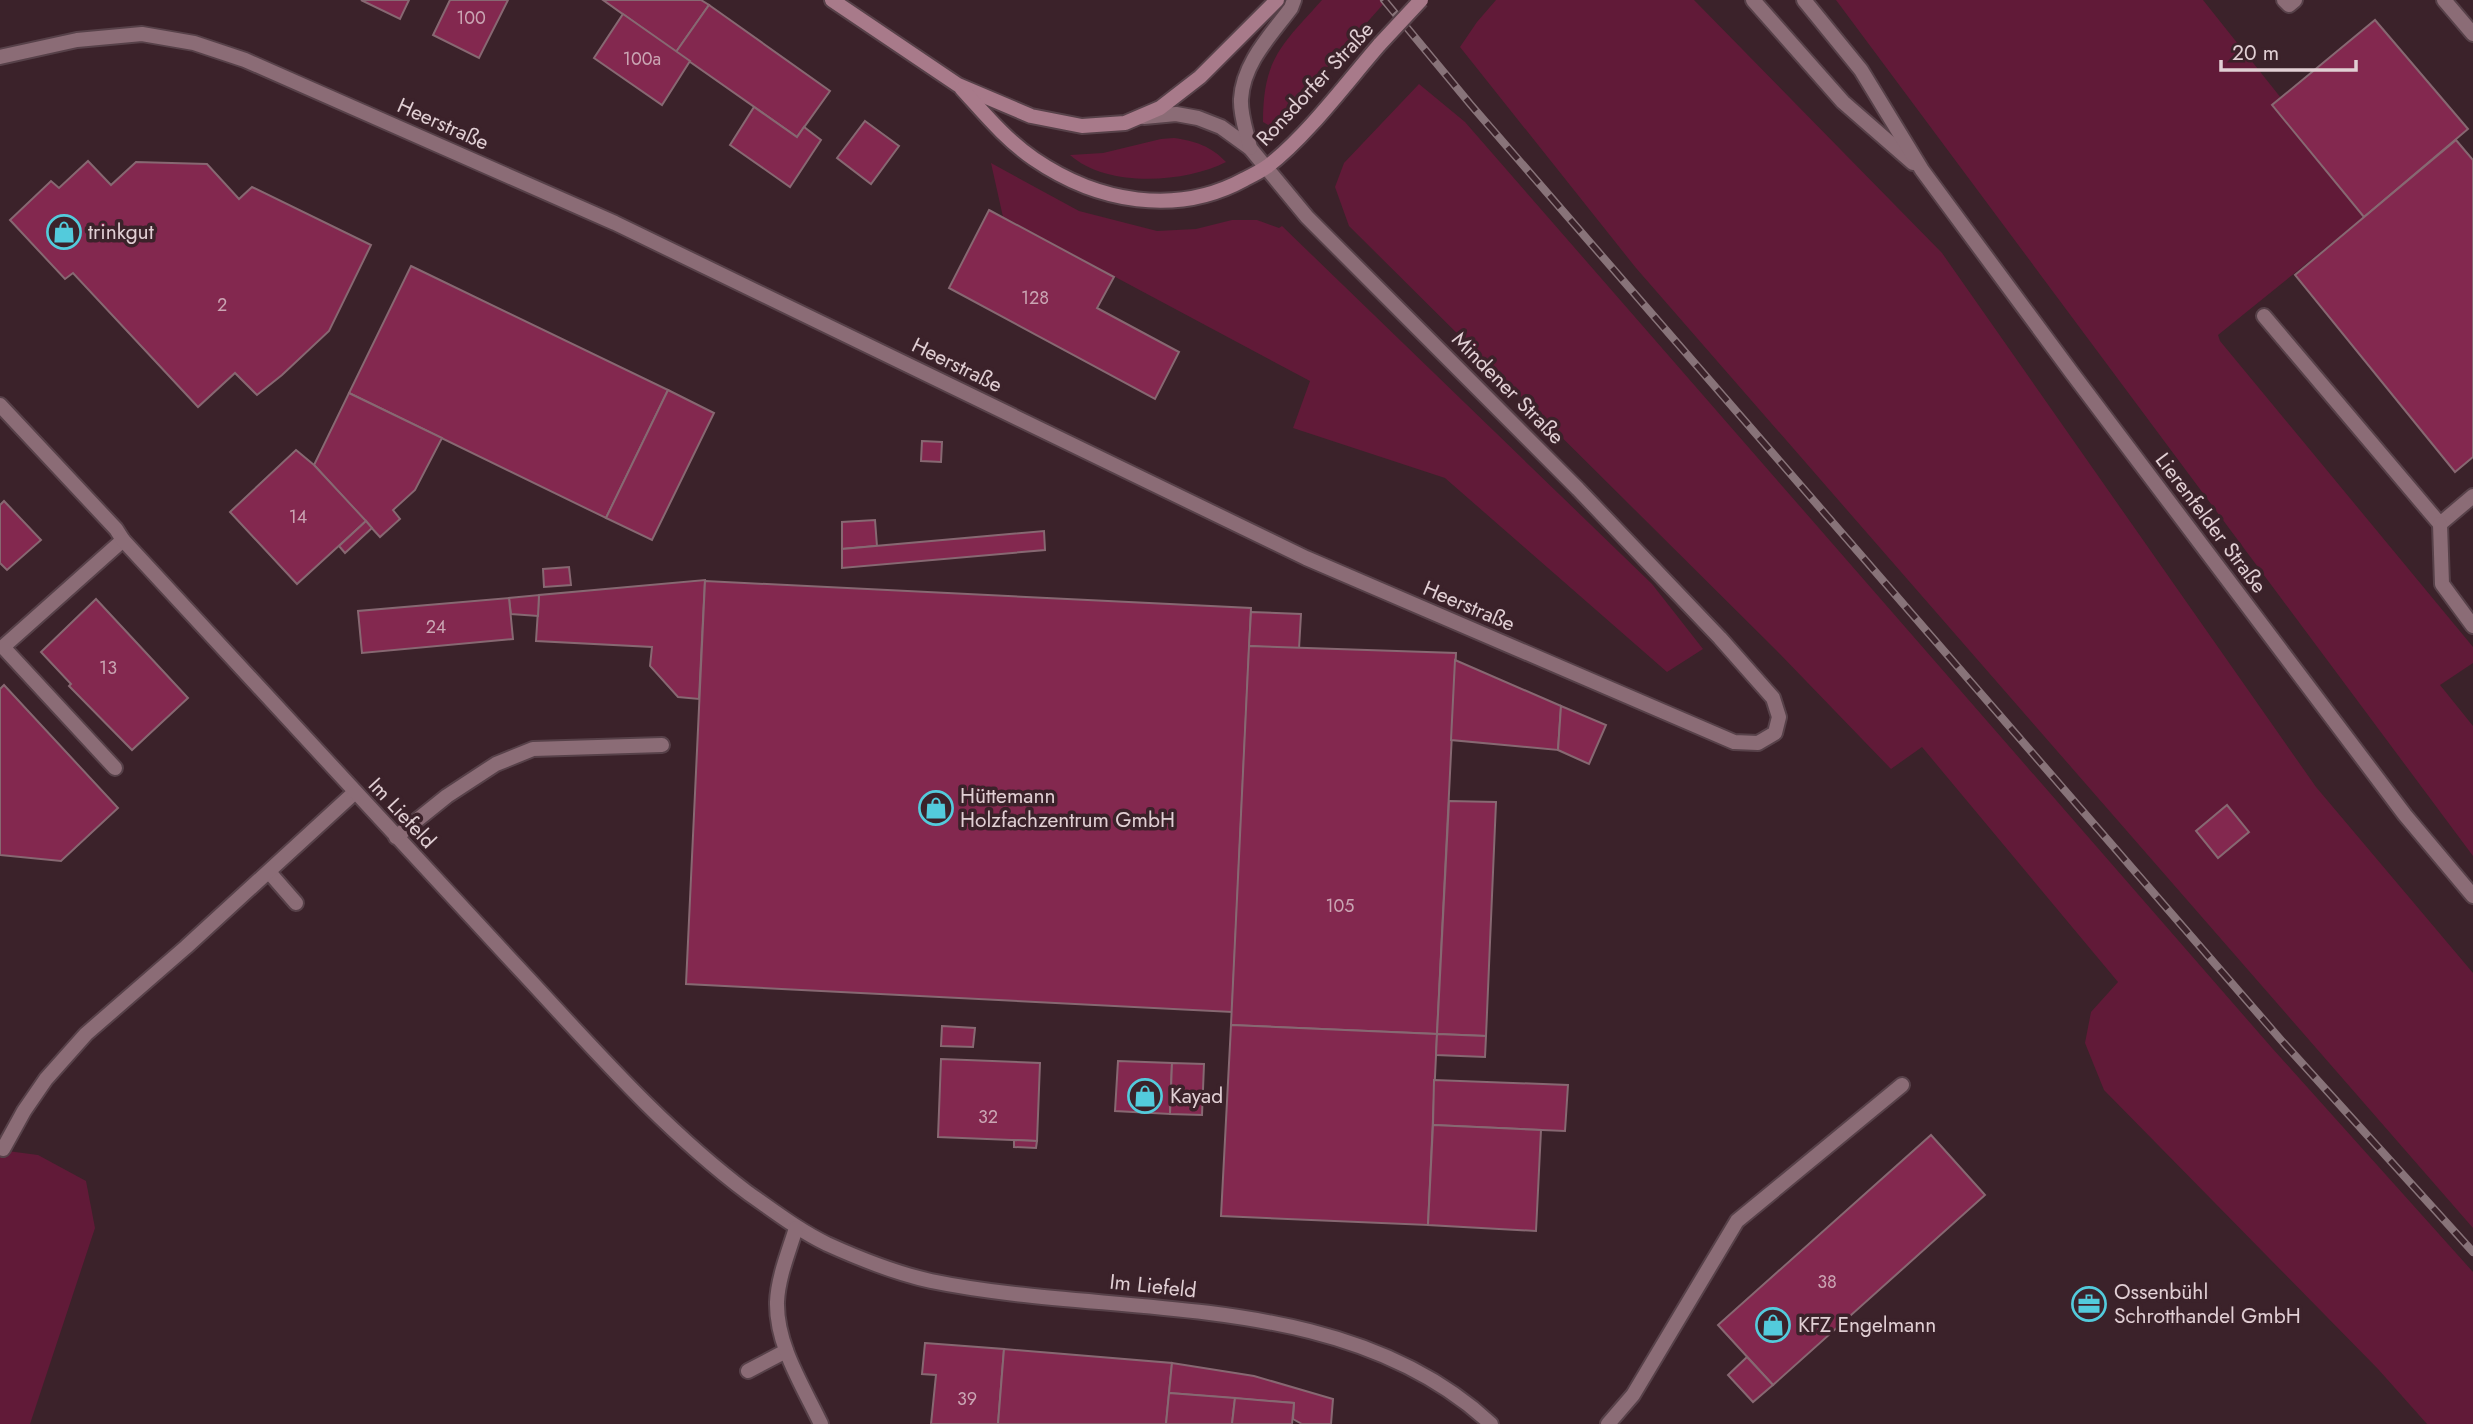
<svg xmlns="http://www.w3.org/2000/svg" width="2473" height="1424" font-family="Jost,sans-serif">
  <style>
    .green { fill: #611a38 }
    .building { fill: #83284f; stroke: #876872; stroke-width: 2 }
    .lines { fill: none; stroke-linecap: round; stroke-linejoin: round }
    .service-casing { stroke: #574149; stroke-width: 18 }
    .minor-casing { stroke: #574149; stroke-width: 18 }
    .secondary-casing { stroke: #574149; stroke-width: 18 }
    .service { stroke: #8b6c76; stroke-width: 14 }
    .minor { stroke: #8b6c76; stroke-width: 14 }
    .secondary { stroke: #a87a8a; stroke-width: 14 }
    .rail-casing { stroke: #887379; stroke-width: 8 }
    .rail { stroke: #3b222a; stroke-width: 5; stroke-dasharray: 16; stroke-linecap: butt }
    .secondary-bridge-casing { stroke: #574149; stroke-width: 18; stroke-linecap: butt }
    .secondary-bridge { stroke: #a87a8a; stroke-width: 14 }
    .labels { text-anchor: middle; stroke-width: 7; stroke-linejoin: round; paint-order: stroke }
    .number-label { font-size: 18px; fill: #caa5b3 }
    .street-label { font-size: 21px; fill: #e1cfd4; stroke: #3b222a }
    .poi-label { font-size: 21px; fill: #e1cfd4; stroke: #3b222a; text-anchor: start }
  </style>
  <rect width="100%" height="100%" fill="#3b222a"/>
  <g class="green">
    <path d="M1322,0h65l-107,120 -10,6 -7,-4c0,-64 19,-77 59,-122z"/>
    <path d="M1496,0h198l248,253 374,534 157,186v255l-837,-960 -176,-221 17,-25z"/>
    <path d="M1836,0h367l78,98 -8,8 91,111 -146,118 2,6 253,306v16l-33,22 33,41v130z"/>
    <path d="M1419,84l46,38 807,926 201,224v152h-46l-49,-55 -274,-279 -19,-47 6,-31 27,-30 -196,-235 -31,22 -115,-119 -427,-424 -14,-39 9,-24z"/>
    <path d="M1174,138c21,3 37,8 52,24 -41,21 -119,26 -156,-7l33,-2 58,-14z"/>
    <path d="M991,163l88,48 78,20 39,-2 36,-9h25l22,8 3,-2 370,358 51,65 -36,23 -222,-194 -152,-50 17,-47 -307,-164z"/>
    <path d="M0,1150l38,5 48,26 9,47 -65,196h-30z"/>
  </g>
  <g class="building">
    <path d="M361,0h48l-9,19z"/>
    <path d="M450,0h58l-29,58 -46,-23z"/>
    <path d="M603,0h98l8,5 -33,47z"/>
    <path d="M709,5l121,86 -33,46 -121,-85z"/>
    <path d="M623,14l67,47 -28,44 -68,-47z"/>
    <path d="M2375,20l93,109 -104,88 -92,-112z"/>
    <path d="M754,107l43,30 7,-10 17,13 -31,47 -60,-42z"/>
    <path d="M865,121l34,25 -28,38 -34,-26z"/>
    <path d="M2456,140l17,20v297l-18,15 -160,-197z"/>
    <path d="M88,161l23,24 25,-23 71,2 32,35 13,-12 119,58 -42,86 -47,44 -25,20 -22,-22 -37,34 -125,-134 -8,6 -55,-59 41,-39 8,7z"/>
    <path d="M989,210l125,67 -17,31 82,44 -24,47 -206,-111z"/>
    <path d="M411,266l257,124 -62,128 -257,-125z"/>
    <path d="M668,390l46,23 -62,127 -46,-22z"/>
    <path d="M349,393l93,45 -27,52 -22,20 7,9 -20,18 -66,-72z"/>
    <path d="M922,441l20,1 -1,20 -20,-1z"/>
    <path d="M296,450l18,15 52,56 -69,63 -67,-72z"/>
    <path d="M4,501l37,39 -34,30 -7,-7v-58z"/>
    <path d="M875,520l2,26 -35,3v-27z"/>
    <path d="M366,521l6,7 -27,25 -6,-7z"/>
    <path d="M1044,531l1,19 -203,18v-19z"/>
    <path d="M569,567l2,18 -27,2 -1,-18z"/>
    <path d="M705,580l-6,119 -21,-2 -28,-31 2,-19 -116,-6 3,-46z"/>
    <path d="M705,581l546,27 -19,404 -546,-28z"/>
    <path d="M539,595l-1,21 -27,-2 -2,-16z"/>
    <path d="M509,598l4,41 -151,14 -4,-42z"/>
    <path d="M96,599l92,99 -56,52 -63,-64 2,-2 -30,-32z"/>
    <path d="M1251,612l50,2 -2,35 -50,-3z"/>
    <path d="M1249,646l207,7 -19,381 -206,-9z"/>
    <path d="M1455,660l106,46 -3,44 -107,-10z"/>
    <path d="M4,685l114,123 -57,53 -61,-6v-166z"/>
    <path d="M1561,706l45,19 -17,39 -31,-14z"/>
    <path d="M1449,801l47,1 -10,234 -49,-2z"/>
    <path d="M2227,805l22,27 -31,26 -22,-27z"/>
    <path d="M1231,1025l206,9 -9,191 -207,-9z"/>
    <path d="M942,1026l33,2 -2,19 -32,-1z"/>
    <path d="M1437,1034l49,2 -1,21 -49,-2z"/>
    <path d="M941,1059l99,4 -3,78 -99,-4z"/>
    <path d="M1118,1061l54,2 -2,51 -55,-3z"/>
    <path d="M1172,1063l32,1 -2,51 -32,-1z"/>
    <path d="M1434,1080l134,5 -3,46 -132,-6z"/>
    <path d="M1433,1125l108,5 -5,101 -108,-6z"/>
    <path d="M1931,1135l54,60 -212,190 -55,-60z"/>
    <path d="M1014,1140l23,1 -1,7 -22,-1z"/>
    <path d="M925,1343l79,6 -6,75h-67l5,-49 -14,-1z"/>
    <path d="M1004,1349l168,14 -6,61h-168z"/>
    <path d="M1747,1357l26,28 -20,17 -25,-27z"/>
    <path d="M1172,1363l82,13 79,23 -2,25h-29l-9,-5 1,-16 -125,-10z"/>
    <path d="M1169,1393l66,5 -3,26h-66z"/>
    <path d="M1235,1398l59,5 -2,21h-60z"/>
  </g>
  <g class="lines">
    <g class="service-casing">
      <g id="service">
        <path d="M2284,0l5,5 6,-5"/>
        <path d="M2444,0l29,34"/>
        <path d="M2264,316l176,208 33,-28"/>
        <path d="M2440,524l2,60 31,42"/>
        <path d="M115,768l-112,-121 120,-107"/>
        <path d="M396,837l51,-41 49,-32 37,-15 129,-4"/>
        <path d="M269,872l27,31"/>
        <path d="M3,1149l21,-38 22,-32 40,-45 100,-87 168,-154"/>
        <path d="M748,1371l38,-20"/>
        <path d="M1608,1424l25,-29 104,-174 165,-136"/>
      </g>
    </g>
    <g class="minor-casing">
      <g id="minor">
        <path d="M1753,0l90,102 70,61"/>
        <path d="M1804,0l57,70 61,100 150,203 333,442 68,81"/>
        <path d="M0,57l77,-17 65,-6 52,9 51,17 370,163 691,335 428,184 24,1 17,-10 4,-16 -6,-19 -53,-60 -142,-149 -271,-272 -57,-69 -29,-21 -23,-9 -22,-4 -32,3"/>
        <path d="M1250,148c-3,-15 -10,-33 -9,-49 2,-36 30,-64 50,-91l3,-8"/>
        <path d="M0,405l116,124 7,11c129,141 258,281 388,420 76,81 148,166 237,233 26,18 50,37 79,51 33,15 68,29 104,37 184,38 412,5 560,143"/>
        <path d="M796,1228c-7,23 -18,49 -19,74 -1,43 26,84 44,122"/>
      </g>
    </g>
    <g class="secondary-casing">
      <g id="secondary">
        <path d="M832,0l126,85 73,31 51,10 43,-3 35,-15 40,-31 77,-77"/>
        <path d="M962,89c22,24 44,51 72,70 63,43 142,58 211,20 8,-4 16,-8 23,-13 39,-30 79,-84 112,-122"/>
      </g>
    </g>
    <use href="#service" class="service"/>
    <use href="#minor" class="minor"/>
    <use href="#secondary" class="secondary"/>
    <g class="rail-casing">
      <path id="rail" d="M1384,0l87,105 810,935 192,212"/>
    </g>
    <use href="#rail" class="rail"/>
    <g class="secondary-bridge-casing">
      <path id="secondary-bridge" d="M1380,44l41,-44"/>
    </g>
    <use href="#secondary-bridge" class="secondary-bridge"/>
  </g>
  <defs>
    <g id="shop-ring" transform="scale(1.75)"><circle r="9.5" fill="#3b222a" stroke="#53cbdc" stroke-width="1.5"/><path d="M-5-2.5h2.3a2.7 3.5 0 0 1 5.4 0H5L5.5 6h-11ZM-1.5-2.5h3a1.5 2.3 0 0 0-3 0Z" fill="#53cbdc"/></g>
    <g id="office-ring" transform="scale(1.75)"><circle r="9.5" fill="#3b222a" stroke="#53cbdc" stroke-width="1.5"/><path d="M-6-3h4V-5.5h4V-3h4V5H-6ZM-1-4.5V-3h2v-1.5ZM-6 0V1H6V0Z" fill="#53cbdc"/></g>
  </defs>
  <g fill-rule="evenodd">
    <use href="#shop-ring" x="64" y="232"/>
    <use href="#shop-ring" x="936" y="808"/>
    <use href="#shop-ring" x="1145" y="1096"/>
    <use href="#office-ring" x="2089" y="1304"/>
    <use href="#shop-ring" x="1773" y="1325"/>
  </g>
  <g class="labels">
    <g class="number-label">
      <text x="471" y="24">100</text>
      <text x="642" y="65">100a</text>
      <text x="1035" y="304">128</text>
      <text x="222" y="311">2</text>
      <text x="298" y="523">14</text>
      <text x="436" y="633">24</text>
      <text x="108" y="674">13</text>
      <text x="1340" y="912">105</text>
      <text x="988" y="1123">32</text>
      <text x="1827" y="1288">38</text>
      <text x="967" y="1405">39</text>
    </g>
    <g class="street-label">
      <text transform="translate(1315 84) rotate(-47)" y="7">Ronsdorfer Straße</text>
      <text transform="translate(443 124) rotate(24)" y="7">Heerstraße</text>
      <text transform="translate(957 365) rotate(26)" y="7">Heerstraße</text>
      <text transform="translate(1508 388) rotate(45)" y="7">Mindener Straße</text>
      <text transform="translate(2211 523) rotate(53)" y="7">Lierenfelder Straße</text>
      <text transform="translate(1469 606) rotate(23)" y="7">Heerstraße</text>
      <text transform="translate(402 813) rotate(47)" y="7">Im Liefeld</text>
      <text transform="translate(1153 1286) rotate(6)" y="7">Im Liefeld</text>
    </g>
    <g class="poi-label">
      <text x="88" y="239">trinkgut</text>
      <text x="960" y="803">Hüttemann<tspan x="960" dy="24">Holzfachzentrum GmbH</tspan></text>
      <text x="1170" y="1103">Kayad</text>
      <text x="2114" y="1299">Ossenbühl<tspan x="2114" dy="24">Schrotthandel GmbH</tspan></text>
      <text x="1798" y="1332">KFZ Engelmann</text>
    </g>
  </g>
  <path d="M2221 60v10h135v-10" fill="none" stroke="#e1cfd4" stroke-width="3.5"/>
  <text x="2232" y="60" font-size="21" fill="#e1cfd4" stroke="#3b222a" stroke-width="5" paint-order="stroke">20 m</text>
</svg>
